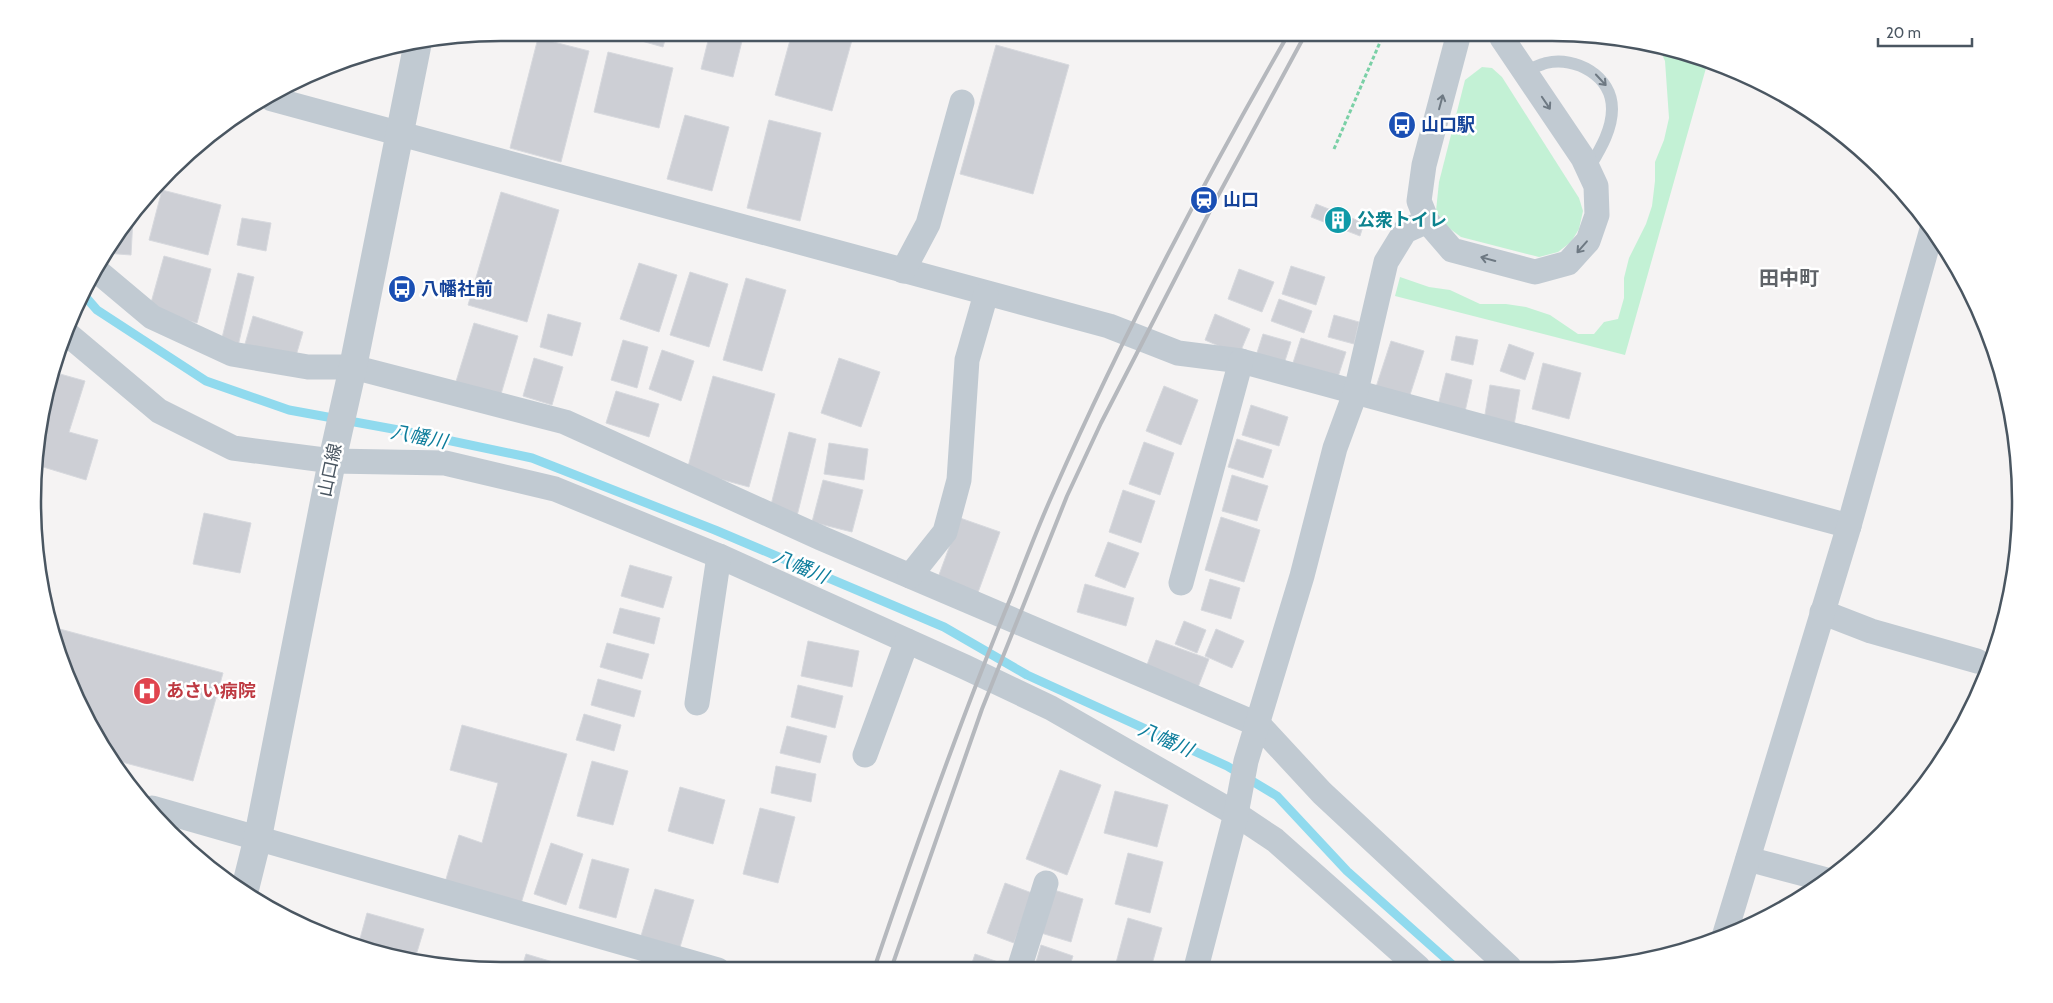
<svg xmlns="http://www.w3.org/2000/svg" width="2053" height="1003" font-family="Cabin,'Noto Sans JP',sans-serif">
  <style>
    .green { fill: #c3f1d5 }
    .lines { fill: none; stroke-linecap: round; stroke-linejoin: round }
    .stream { stroke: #90daee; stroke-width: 9 }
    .building { fill: #cdcfd5; stroke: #d7d9de }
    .path { stroke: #7ad0a6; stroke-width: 3; stroke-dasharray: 4 2.5; stroke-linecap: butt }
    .service { stroke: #c1cad2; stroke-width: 12 }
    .minor { stroke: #c1cad2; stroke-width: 25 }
    .tertiary { stroke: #c1cad2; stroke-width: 28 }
    .rail { stroke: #b5b8bd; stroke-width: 4 }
    .oneway { stroke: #6e7983 }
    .labels { text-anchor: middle; stroke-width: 5; stroke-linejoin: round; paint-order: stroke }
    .transit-label { font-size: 18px; font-weight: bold; fill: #164399; stroke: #fff; text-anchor: start }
    .culture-label { font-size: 18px; font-weight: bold; fill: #0d838f; stroke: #fff; text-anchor: start }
    .street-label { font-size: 18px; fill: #4a5661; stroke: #fff }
    .health-label { font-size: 18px; font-weight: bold; fill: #be3a42; stroke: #fff; text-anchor: start }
    .water-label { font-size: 19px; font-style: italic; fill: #0c7c9b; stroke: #fff }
    .quarter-label { font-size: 20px; font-weight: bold; fill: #5f6368; stroke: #fff }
    .rim { fill: none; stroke: #4a5661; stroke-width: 2.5 }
  </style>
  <rect width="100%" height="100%" fill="#f5f3f3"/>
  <g class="green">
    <path d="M1658,46l50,15 -83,294 -230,-59 5,-19 29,10 21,3 30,14h26l20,3 24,8 28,19h16l10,-12 14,-3 6,-21v-20l5,-20 17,-34 6,-18 3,-25v-19l9,-22 5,-22 -4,-57z"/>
    <path d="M1482,67l10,1 10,9 77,121 4,13 -4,18 -8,13 -13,10 -19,5 -78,-20 -16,-12 -9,-14 3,-29 26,-102z"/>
  </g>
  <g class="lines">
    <path class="stream" d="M83,294l14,16 109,71 83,29 115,21 128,27 183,72 229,97 83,48 200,91 50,30 70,75 108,96"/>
  </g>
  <g class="building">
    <path d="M613,33h54l-4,14z"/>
    <path d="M710,33h34l-11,44 -32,-8z"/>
    <path d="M792,33h62l-22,78 -57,-16z"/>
    <path d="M1115,33h22l-1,5z"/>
    <path d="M538,38l51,13 -28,111 -51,-14z"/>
    <path d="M996,45l73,20 -36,129 -73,-20z"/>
    <path d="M608,52l65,16 -14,60 -65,-16z"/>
    <path d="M685,115l44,12 -17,64 -45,-12z"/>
    <path d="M769,120l52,13 -21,88 -53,-13z"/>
    <path d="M162,190l59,15 -13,50 -59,-15z"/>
    <path d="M501,192l58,18 -32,112 -59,-17z"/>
    <path d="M1316,204l48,19 -4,13 -49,-19z"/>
    <path d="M133,218l-2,37 -26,-2 6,-12z"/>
    <path d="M242,218l29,5 -5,28 -29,-6z"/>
    <path d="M164,256l47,13 -14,54 -48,-13z"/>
    <path d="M639,263l38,12 -18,57 -39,-13z"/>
    <path d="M1291,266l34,11 -9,28 -34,-11z"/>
    <path d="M1239,269l35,13 -12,30 -34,-13z"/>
    <path d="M690,272l38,12 -19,63 -39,-12z"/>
    <path d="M238,273l16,4 -16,69 -17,-4z"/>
    <path d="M746,278l40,12 -24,81 -39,-11z"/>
    <path d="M1279,299l33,12 -8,22 -33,-12z"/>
    <path d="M548,314l33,9 -9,33 -32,-9z"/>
    <path d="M1215,314l35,15 -11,26 -34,-15z"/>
    <path d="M1334,315l25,7 -5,22 -26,-7z"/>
    <path d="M253,316l50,16 -8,27 -50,-15z"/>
    <path d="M474,323l44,13 -19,65 -45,-13z"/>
    <path d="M1263,334l28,8 -8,25 -28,-8z"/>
    <path d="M1456,336l22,4 -5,25 -22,-5z"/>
    <path d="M1301,338l45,14 -9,28 -45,-14z"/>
    <path d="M623,340l25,7 -11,41 -26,-8z"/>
    <path d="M1391,341l33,10 -15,47 -33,-11z"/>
    <path d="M1509,344l25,9 -9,27 -25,-9z"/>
    <path d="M662,350l32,11 -13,40 -32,-12z"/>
    <path d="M534,358l29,9 -11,38 -29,-9z"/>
    <path d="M839,358l41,14 -19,55 -40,-14z"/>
    <path d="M1543,363l38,10 -12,46 -37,-10z"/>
    <path d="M53,372l32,9 -16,51 29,8 -12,40 -46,-14 2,-56z"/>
    <path d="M1446,373l26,7 -8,36 -27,-6z"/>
    <path d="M713,376l62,18 -26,93 -62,-17z"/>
    <path d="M1490,385l30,5 -7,41 -30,-5z"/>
    <path d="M1164,386l34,14 -17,45 -35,-14z"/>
    <path d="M616,391l43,13 -10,33 -43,-14z"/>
    <path d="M1251,405l37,12 -9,29 -37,-11z"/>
    <path d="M789,432l27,7 -20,81 -27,-7z"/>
    <path d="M1237,439l35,11 -9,28 -35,-11z"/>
    <path d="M1144,442l30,11 -14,42 -31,-11z"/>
    <path d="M829,443l39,6 -4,31 -40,-6z"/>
    <path d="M1232,475l36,11 -11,35 -35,-10z"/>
    <path d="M823,480l40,10 -11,42 -40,-10z"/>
    <path d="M1123,490l32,11 -14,42 -32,-11z"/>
    <path d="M204,513l47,10 -11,50 -47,-9z"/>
    <path d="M1221,517l39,13 -16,52 -39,-12z"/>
    <path d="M960,518l40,14 -24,66 -40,-15z"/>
    <path d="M1108,542l31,11 -14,35 -30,-12z"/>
    <path d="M630,565l42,12 -9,31 -42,-12z"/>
    <path d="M1210,579l30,9 -9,31 -30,-9z"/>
    <path d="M1085,584l49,14 -8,28 -49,-14z"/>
    <path d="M620,608l40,10 -6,26 -41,-11z"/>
    <path d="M1184,621l22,9 -9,23 -22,-9z"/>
    <path d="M56,628l167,45 -30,108 -75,-20 -37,-52z"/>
    <path d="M1216,629l28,12 -12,27 -27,-12z"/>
    <path d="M1156,640l53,19 -14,36 -52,-19z"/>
    <path d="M808,641l51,10 -7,36 -51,-11z"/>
    <path d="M607,643l42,11 -7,25 -42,-12z"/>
    <path d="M598,679l43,12 -7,26 -43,-12z"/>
    <path d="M798,685l45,11 -8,32 -44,-11z"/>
    <path d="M584,714l37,11 -7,26 -38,-11z"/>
    <path d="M462,725l105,29 -48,156 -75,-24 15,-51 23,8 16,-60 -48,-13z"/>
    <path d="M787,726l40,10 -7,27 -40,-10z"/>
    <path d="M592,761l36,10 -15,54 -36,-9z"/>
    <path d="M776,766l40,8 -5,28 -40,-9z"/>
    <path d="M1060,770l41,15 -34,90 -41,-16z"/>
    <path d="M680,787l45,13 -12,44 -45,-13z"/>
    <path d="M1115,791l53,14 -11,42 -53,-14z"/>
    <path d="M760,808l35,9 -17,66 -35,-9z"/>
    <path d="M551,843l32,11 -17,51 -32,-11z"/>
    <path d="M1128,853l35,9 -13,51 -35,-9z"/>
    <path d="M592,859l37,10 -13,49 -37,-10z"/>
    <path d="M1005,883l27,10 -18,50 -27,-10z"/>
    <path d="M655,889l39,11 -14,47 -39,-11z"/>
    <path d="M1054,890l29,9 -12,43 -30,-9z"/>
    <path d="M367,913l57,16 -10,33 -56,-16z"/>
    <path d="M1128,918l34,10 -11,40h-17l-18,-5z"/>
    <path d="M1041,945l32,11 -4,12 -35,1z"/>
    <path d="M526,954l37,11 -2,5h-40z"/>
    <path d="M975,954l26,9 -2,6h-29z"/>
  </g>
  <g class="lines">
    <path class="path" d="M1334,149l50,-116"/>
    <path class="service" d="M1524,71c7,-2 15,-6 22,-8 30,-7 66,13 66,46 0,22 -13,42 -24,61"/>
    <g class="minor">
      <path d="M1459,33l-35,132 -5,36 8,20 25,29 83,22 33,-9 20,-22 9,-26 -1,-29 -13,-28 -81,-120 -1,-5"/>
      <path d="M272,99l837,227 69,27 63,8 608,165"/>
      <path d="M96,270l56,47 80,37 76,13h45l212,55 256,116 438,187 63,68 187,174"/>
      <path d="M903,271l25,-47 34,-122"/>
      <path d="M65,332l94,79 74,37 99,13 113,2 110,26 164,67 246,111 86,41 185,106 39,26 143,127"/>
      <path d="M910,576l35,-44 14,-52 8,-120 19,-66"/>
      <path d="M1181,583l60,-222"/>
      <path d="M1822,612l49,19 106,30"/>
      <path d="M697,703l22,-147"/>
      <path d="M865,755l42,-114"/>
      <path d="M152,808l566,162"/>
      <path d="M1748,859l79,21"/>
      <path d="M1724,937l125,-411 83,-297"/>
      <path d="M1196,968l40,-154 10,-53 56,-185 33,-128 21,-57 30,-129 19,-31 22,-10"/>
      <path d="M1019,969l27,-86"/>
    </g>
    <path class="tertiary" d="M244,893l14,-56 74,-376 21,-94 64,-320"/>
    <g class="rail">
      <path d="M874,969c43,-127 88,-253 139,-377 13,-34 26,-68 41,-101 69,-157 150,-310 235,-458"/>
      <path d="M891,969l91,-260 85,-213 34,-73 112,-218 93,-172"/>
    </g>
  </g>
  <defs><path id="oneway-shaft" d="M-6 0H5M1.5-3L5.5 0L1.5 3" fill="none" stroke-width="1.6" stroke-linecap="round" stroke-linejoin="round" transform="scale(1.25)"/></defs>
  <g class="oneway">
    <use href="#oneway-shaft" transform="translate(1601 80) rotate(47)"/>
    <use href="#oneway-shaft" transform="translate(1441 102) rotate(-75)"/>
    <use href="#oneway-shaft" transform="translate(1546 103) rotate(56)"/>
    <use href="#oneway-shaft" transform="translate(1582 247) rotate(131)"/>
    <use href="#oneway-shaft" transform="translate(1488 259) rotate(-165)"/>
  </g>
  <defs>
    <g id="bus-disc" transform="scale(1.4375)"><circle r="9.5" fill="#1a4fb4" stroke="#fff"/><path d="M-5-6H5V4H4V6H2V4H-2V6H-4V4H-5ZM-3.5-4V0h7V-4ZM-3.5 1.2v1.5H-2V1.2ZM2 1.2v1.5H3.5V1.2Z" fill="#fff"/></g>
    <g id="station-disc" transform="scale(1.4375)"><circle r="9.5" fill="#1a4fb4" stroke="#fff"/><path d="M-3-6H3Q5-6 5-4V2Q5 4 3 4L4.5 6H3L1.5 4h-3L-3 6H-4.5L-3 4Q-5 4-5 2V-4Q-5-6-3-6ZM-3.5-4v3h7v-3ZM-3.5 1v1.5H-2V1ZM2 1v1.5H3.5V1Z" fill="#fff"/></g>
    <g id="building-disc" transform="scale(1.4375)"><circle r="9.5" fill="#0f9aa8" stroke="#fff"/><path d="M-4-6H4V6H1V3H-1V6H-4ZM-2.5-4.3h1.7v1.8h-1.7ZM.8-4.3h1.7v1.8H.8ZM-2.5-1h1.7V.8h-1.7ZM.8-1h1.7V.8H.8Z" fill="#fff"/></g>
    <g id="hospital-disc" transform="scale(1.4375)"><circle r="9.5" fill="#e0444e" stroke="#fff"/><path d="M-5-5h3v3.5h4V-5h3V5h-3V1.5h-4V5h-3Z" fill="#fff"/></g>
  </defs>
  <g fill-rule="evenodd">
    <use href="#bus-disc" x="1402" y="125"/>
    <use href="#station-disc" x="1204" y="200"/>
    <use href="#building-disc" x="1338" y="220"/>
    <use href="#bus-disc" x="402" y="289"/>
    <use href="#hospital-disc" x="147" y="691"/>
  </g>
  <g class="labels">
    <g class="transit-label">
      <text x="1421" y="131">山口駅</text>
      <text x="1223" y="206">山口</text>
      <text x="421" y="295">八幡社前</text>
    </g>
    <g class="culture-label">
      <text x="1357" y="226">公衆トイレ</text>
    </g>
    <g class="street-label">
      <text transform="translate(330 470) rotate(-78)" y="6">山口線</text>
    </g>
    <g class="health-label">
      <text x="166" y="697">あさい病院</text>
    </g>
    <g class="water-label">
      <text transform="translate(419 436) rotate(11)" y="7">八幡川</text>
      <text transform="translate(801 566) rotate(23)" y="7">八幡川</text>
      <text transform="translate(1166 739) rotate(24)" y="7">八幡川</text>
    </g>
    <g class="quarter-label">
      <text x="1789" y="285">田中町</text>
    </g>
  </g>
  <path d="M0 0H2053V1003H0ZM501 41H1552A460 460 0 0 1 2012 501V502A460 460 0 0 1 1552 962H501A460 460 0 0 1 41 502V501A460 460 0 0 1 501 41Z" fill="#fff" fill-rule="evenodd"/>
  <path class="rim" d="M501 41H1552A460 460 0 0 1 2012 501V502A460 460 0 0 1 1552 962H501A460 460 0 0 1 41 502V501A460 460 0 0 1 501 41Z"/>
  <path d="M1878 38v8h94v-8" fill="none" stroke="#4a5661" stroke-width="2.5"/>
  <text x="1886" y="38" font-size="15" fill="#4a5661" stroke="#ffffff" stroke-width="4" paint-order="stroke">20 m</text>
</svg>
